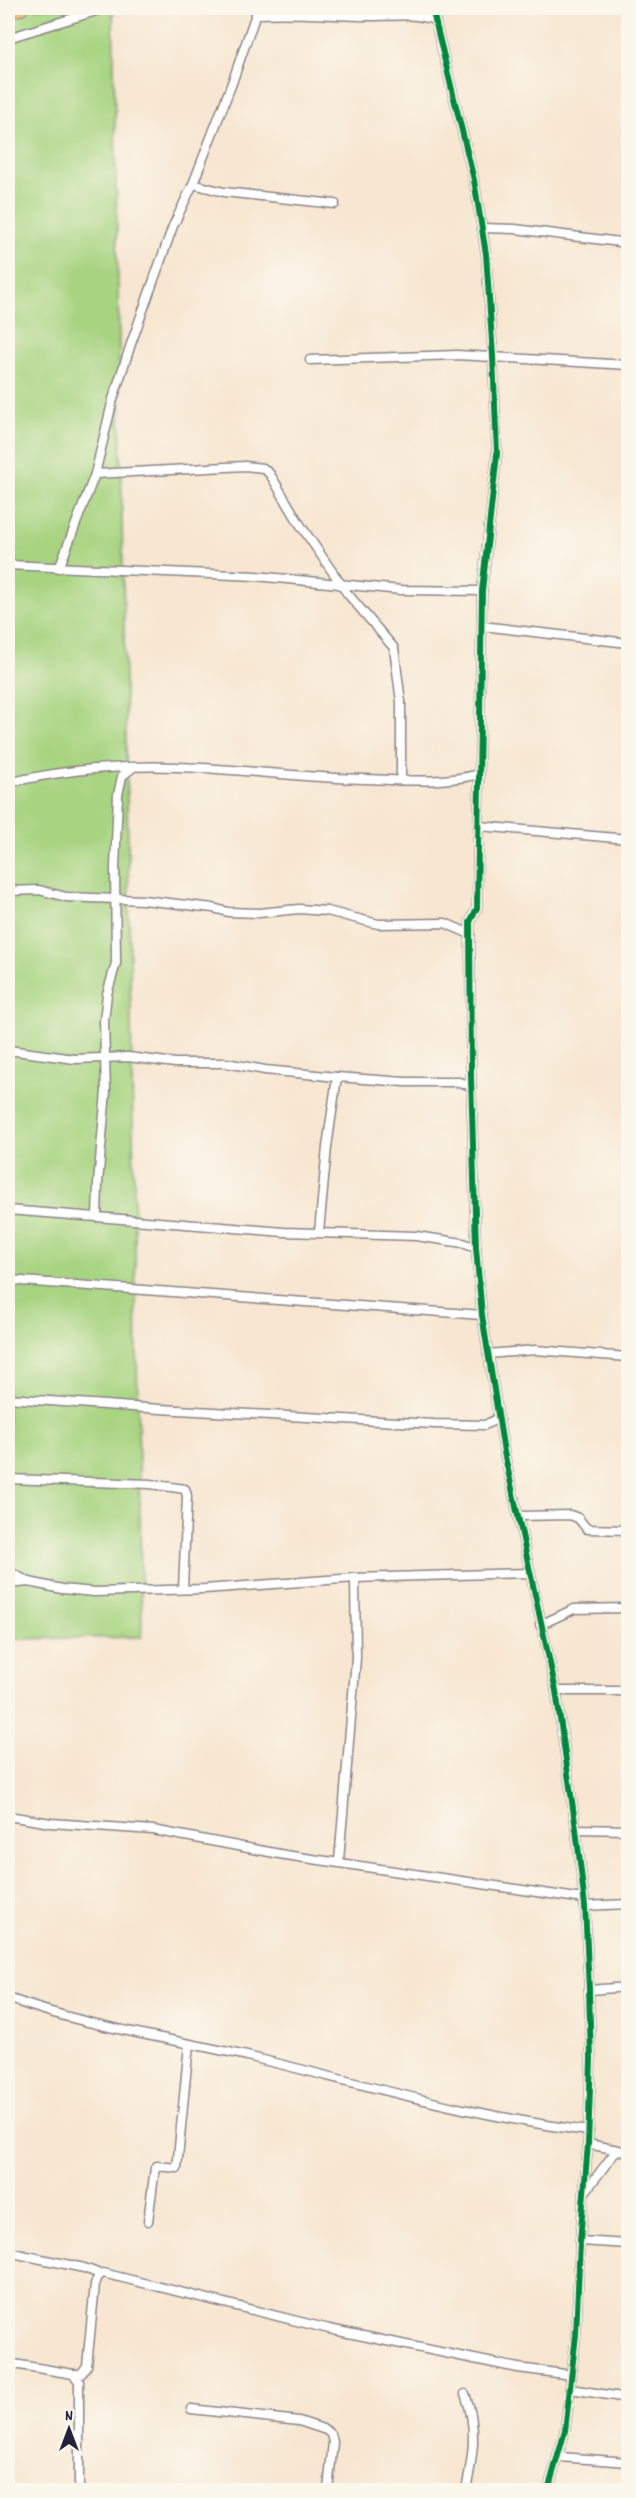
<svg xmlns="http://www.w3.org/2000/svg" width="636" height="2498" font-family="Dekko,sans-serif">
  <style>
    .green { fill: #a8d481; stroke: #657b5e; stroke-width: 1.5 }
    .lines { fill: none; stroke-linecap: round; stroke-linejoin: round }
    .minor-casing { stroke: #8c8486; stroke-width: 11 }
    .trunk-casing { stroke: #8c8486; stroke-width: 16 }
    .minor { stroke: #fff; stroke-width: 8 }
    .trunk { stroke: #fabb8c; stroke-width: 14 }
    .cycleway-casing { stroke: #fbf7ec; stroke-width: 10 }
    .cycleway { stroke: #00873e; stroke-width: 6 }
  </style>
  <rect width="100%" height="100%" fill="#fbf7ec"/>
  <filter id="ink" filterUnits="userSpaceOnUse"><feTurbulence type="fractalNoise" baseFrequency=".0167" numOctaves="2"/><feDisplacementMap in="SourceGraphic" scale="12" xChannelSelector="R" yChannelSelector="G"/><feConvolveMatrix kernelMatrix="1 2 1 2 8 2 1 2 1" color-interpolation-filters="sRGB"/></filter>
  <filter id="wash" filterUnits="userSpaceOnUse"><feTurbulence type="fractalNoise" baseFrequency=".008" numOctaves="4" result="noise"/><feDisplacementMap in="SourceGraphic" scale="24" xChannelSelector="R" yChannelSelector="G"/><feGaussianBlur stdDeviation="1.35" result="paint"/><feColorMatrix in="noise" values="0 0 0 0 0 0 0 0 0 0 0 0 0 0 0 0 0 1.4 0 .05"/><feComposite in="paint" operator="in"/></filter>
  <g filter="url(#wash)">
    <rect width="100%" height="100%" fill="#f7e6d1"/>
    <path class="green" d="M8,8h105l29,1629 -134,2z"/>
  </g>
  <g filter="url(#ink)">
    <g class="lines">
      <g class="minor-casing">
        <g id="minor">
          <path d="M432,8l42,172 12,74 7,102 4,98 -15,137 -5,317 -7,14 1,154 5,172 6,67 22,137 52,239 20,138 9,77 4,84 2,69 -3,85 -8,97 -4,94 -11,96 -17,59"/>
          <path d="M256,14c36,-2 69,1 104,2 26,1 50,-4 75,4"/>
          <path d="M8,38l98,-30"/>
          <path d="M193,184l31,8 111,12"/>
          <path d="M483,228l32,1 113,14"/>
          <path d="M310,360l147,-5 171,10"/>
          <path d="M95,474l150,-8 18,2 7,6 31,52 46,67 47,55 7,54v78"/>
          <path d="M8,565l248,11 145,14 81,1"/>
          <path d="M59,568l36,-94 18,-75 18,-55 42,-118 20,-42 39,-101 26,-75"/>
          <path d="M482,626l146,17"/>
          <path d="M8,783c61,-15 130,-19 194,-15 55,3 109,10 163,11 38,1 77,5 114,-5"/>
          <path d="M479,826l149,13"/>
          <path d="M8,891l31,-1 27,7 77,3 70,8 15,4 31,1 40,-4 28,2 51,13 67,-1 25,11"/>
          <path d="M8,1050l67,9 53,-2 47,6h51l39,7 72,7 68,5h54l12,4"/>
          <path d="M8,1210l276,22 132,4 47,7 13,5"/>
          <path d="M97,1217l1,-34 8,-92 -2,-70 3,-27 9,-31 -1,-96 3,-72 4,-19 9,-7"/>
          <path d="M319,1232l8,-85 10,-70"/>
          <path d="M8,1280l474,35"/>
          <path d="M488,1354l47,-4 93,7"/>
          <path d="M8,1398l152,11 274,15 51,1 13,-7"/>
          <path d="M8,1479l142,5 35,5 2,7 -4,93"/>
          <path d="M519,1516l51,-1 8,3 9,11 41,1"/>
          <path d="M8,1571l21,11"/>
          <path d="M8,1584l21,-2 33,7 32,3 110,-3 151,-11 174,-5"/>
          <path d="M540,1625l34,-16 54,-1"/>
          <path d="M556,1691h72"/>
          <path d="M8,1816l43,7 102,7 132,25 299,44"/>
          <path d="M576,1829l52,1"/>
          <path d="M339,1861l17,-203 -1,-80"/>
          <path d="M585,1906l43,-2"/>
          <path d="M589,1990l39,-3"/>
          <path d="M8,1998c78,29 162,40 243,59 112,27 223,60 338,74"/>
          <path d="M588,2144l40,8"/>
          <path d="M585,2192l31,-41"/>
          <path d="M148,2221l7,-53 2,-2 20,2 12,-124"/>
          <path d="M580,2241l48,3"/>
          <path d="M8,2252l76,16 16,6"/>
          <path d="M8,2363l65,11 6,7v109"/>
          <path d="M73,2374h8l6,-8 8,-82 3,-7 5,-4 226,56 189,39 54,7"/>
          <path d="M570,2389l58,9"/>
          <path d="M465,2394c13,33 8,62 1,96"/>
          <path d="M191,2409l108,12 27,9 5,4 2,8 -5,48"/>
          <path d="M559,2457l69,5"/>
        </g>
      </g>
      <g class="trunk-casing">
        <path id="trunk" d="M8,11l13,-3"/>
      </g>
      <use href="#minor" class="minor"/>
      <use href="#trunk" class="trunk"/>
      <g class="cycleway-casing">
        <path id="cycleway" d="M432,8l42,172 12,74 7,102 4,98 -15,137 -5,317 -7,14 1,154 5,172 6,67 22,137 52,239 20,138 9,77 4,84 2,69 -3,85 -8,97 -4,94 -11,96 -17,59"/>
      </g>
      <use href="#cycleway" class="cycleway"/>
    </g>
  </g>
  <rect width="636" height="2498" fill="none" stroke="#fbf7ec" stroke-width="30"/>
  <g transform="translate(69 2429)" stroke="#fbf7ec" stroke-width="4.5" paint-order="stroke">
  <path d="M0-4.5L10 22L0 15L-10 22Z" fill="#22223b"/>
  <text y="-9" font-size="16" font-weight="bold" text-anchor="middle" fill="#22223b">N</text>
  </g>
</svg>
